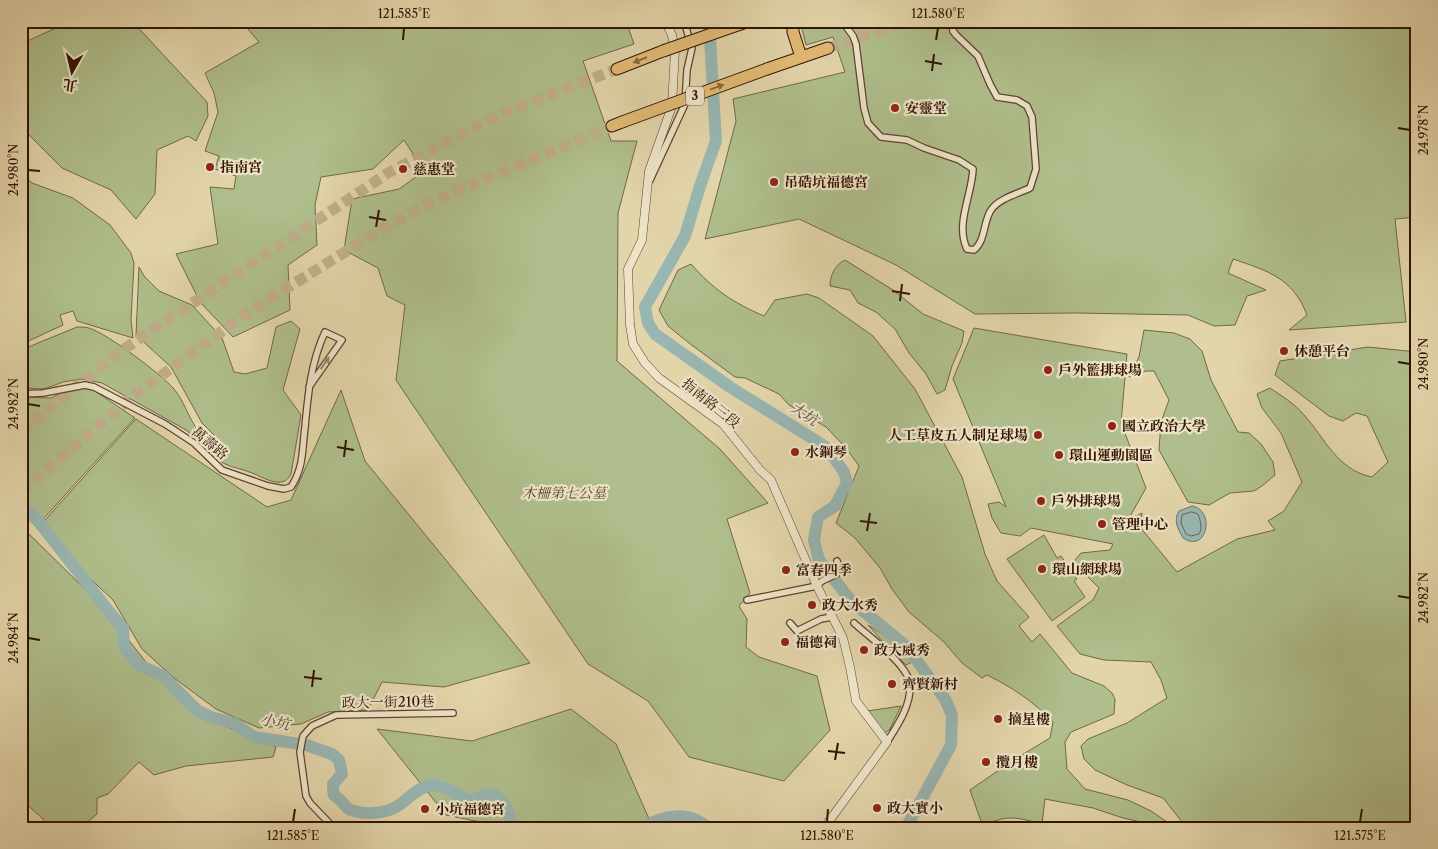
<svg xmlns="http://www.w3.org/2000/svg" width="1438" height="849" font-family="'Libre Caslon Text','Noto Serif TC',serif">
  <style>
    .green { fill: #afbe8c; stroke: #716848 }
    .water { fill: #98b6b2; stroke: #70746c }
    .lines { fill: none; stroke-linecap: round; stroke-linejoin: round }
    .shore { stroke: #66645a; stroke-width: 1 }
    .river { stroke: #98b6b2; stroke-width: 12 }
    .motorway-tunnel { stroke: #c0ae89; stroke-width: 11; stroke-dasharray: 11 5.5; stroke-linecap: butt }
    .minor-casing { stroke: #5f432d; stroke-width: 8 }
    .tertiary-casing { stroke: #5f432d; stroke-width: 9 }
    .motorway-casing { stroke: #331203; stroke-width: 13 }
    .minor { stroke: #ede4c8; stroke-width: 5.5 }
    .tertiary { stroke: #ede4c8; stroke-width: 8 }
    .motorway { stroke: #e2ba75; stroke-width: 11 }
    .rail { stroke: #331203; stroke-width: 2; stroke-dasharray: 9 9; stroke-linecap: butt }
    .motorway-bridge-casing { stroke: #331203; stroke-width: 13; stroke-linecap: butt }
    .motorway-bridge { stroke: #e2ba75; stroke-width: 11 }
    .oneway { fill: #8a663c }
    .oneway2 { fill: #99866f }
    .ticks { fill: none; stroke: #331203; stroke-width: 2 }
    .poi-dot { fill: #8f2418; stroke: #ede4c8; stroke-width: 2 }
    .labels { text-anchor: middle; stroke-width: 4.5; stroke-linejoin: round; paint-order: stroke }
    .shield { fill: #ede4c8; stroke: #6b513e; stroke-width: 1 }
    .shield-label { font-size: 12px; font-weight: bold; fill: #331203 }
    .poi-label { font-size: 14px; font-weight: bold; fill: #331203; stroke: #ede4c8; text-anchor: start }
    .street-label { font-size: 14px; fill: #331203; stroke: #ede4c8 }
    .park-label { font-size: 14px; font-style: italic; fill: #58462c; stroke: #ede4c8 }
    .water-label { font-size: 15px; font-style: italic; fill: #564b40; stroke: #ede4c8 }
    .neatline { fill: none; stroke: #331203; stroke-width: 2 }
    .ticks-label { font-size: 12px; text-anchor: middle; fill: #331203 }
  </style>
  <rect width="100%" height="100%" fill="#e3d5aa"/>
  <filter id="stains"><feTurbulence type="fractalNoise" baseFrequency=".004" numOctaves="4"/><feColorMatrix values="0 0 0 0 .2 0 0 0 0 .09 0 0 0 0 .02 0 0 0 .5 -.17"/></filter>
  <radialGradient id="worn" r=".72"><stop offset=".6" stop-color="#630" stop-opacity="0"/><stop offset="1" stop-color="#630" stop-opacity=".3"/></radialGradient>
  <g class="green">
    <path d="M71,21h61l75,81 1,14 -12,25 -8,-5 -31,14 -2,44 -19,25 -25,-29 -49,-22 -41,-41v-83z"/>
    <path d="M241,21h385l8,23 -51,17 28,80h26l-19,72 -1,148 103,88 48,54 -41,16 23,74 -11,13 8,13 -1,28 13,10 58,19 13,54 -46,51 -95,-24 -41,-56 -60,-37 -192,-284 9,-75 -18,-9 -9,-28 -34,-18 8,-51 47,-10 25,-18 -20,-31 -31,29 -52,8 -6,28 2,40 -29,20 2,45 -57,27 -33,-35 -24,-48 42,-10 -8,-57 24,2 2,-13 -21,-7 4,-13 -14,-5 13,-39 -4,-19 -9,-20 54,-31z"/>
    <path d="M800,21h617v196l-22,2 11,103 -117,8 18,-15c-14,-37 -39,-44 -74,-56l-5,14 38,17 -19,6 -12,29 -21,1 -26,-11 -111,-2 -102,1 -79,-49 -97,-46 -94,20 31,-118 -3,-22 112,-27 -12,-35 -27,8z"/>
    <path d="M21,173l11,10 41,15 37,27 21,28 3,10 -3,57 2,18 -56,-17 -4,-10 -13,4 3,10 -41,19z"/>
    <path d="M845,260l48,30 30,24 41,17 -2,12 -10,23 -7,24 -8,4 -11,-20 -17,-21 -14,-24 -19,-17 -18,-9 -8,-13 -20,-4c0,-11 5,-21 15,-26z"/>
    <path d="M691,264c23,26 41,38 73,52l11,-16 32,-6 12,4 54,38 42,53 47,88 23,77 12,27 32,36 -10,9 13,16 8,-8 32,39 32,13 8,7 3,6 -1,15 -43,18 -6,10 2,27 18,20 43,11 23,11 19,13 -2,4 -45,-10 -30,-10 -48,-9 -3,25c-24,-6 -36,-11 -59,3l-13,-37 45,-31 35,-21 3,-16c-19,-20 -41,-35 -66,-47l-5,3 -20,-15 -18,-21 -35,-30 -17,-23 -12,-21 -25,-30 -19,-15 23,-57 -13,-18 -20,-21 -37,-22 -10,-11 -34,-16 -10,-1 -46,-34 -21,-17 -9,-16 19,-40z"/>
    <path d="M139,267l5,9 15,15 33,14 30,33 12,34 11,2 22,-6 9,-41 15,-6 9,8 -17,61 18,25 -10,59c-8,17 -28,3 -39,-1 -9,-4 -19,-5 -27,-9 -5,-2 -8,-7 -12,-11l4,-7 -1,-9 -14,-14 -31,-56 -35,-32z"/>
    <path d="M77,327c4,0 8,0 12,1 19,6 72,46 85,61 10,12 13,25 21,37 5,7 10,10 14,18l-1,4 -22,-18 -84,-47 -21,-4 -18,3 -19,7 -23,-1v-38z"/>
    <path d="M974,328l153,26 -6,69 25,65 -18,32 14,-7 -2,14 37,45 60,-33 38,-9 -7,-9 16,-10 18,-29 -21,-49 -19,-25 -5,-14 13,-6c12,8 25,16 34,27 21,23 33,55 68,62l16,-15 -21,-46 -11,-3 -13,8 -14,-5 -54,-41 5,-14 88,-14 49,5v349l-5,3 5,44v68l-14,12h-216l-24,-30 -36,-13 -32,-15 -11,-11 -3,-13 7,-7 39,-16 40,-25 -6,-18 -10,-18 -47,-2 -24,-6 -23,-28 36,-26 6,-12 -11,-11 -9,-3 -4,-14 6,-7 29,-3 3,-6 -82,-16 -11,8 -19,-3 -9,-15 -4,-14 11,-2 7,5 -53,-128z"/>
    <path d="M1144,330l30,3 16,6 12,12 9,29 27,52 11,1 12,11 12,18 2,13 -13,11 -8,5 -24,2 -21,12 -21,-3 -29,-52 2,-28 8,-22 -15,-29h-8l-17,6 10,-20z"/>
    <path d="M84,388l8,1 43,29 -99,109 -15,-16v-114l30,1 16,-8z"/>
    <path d="M341,390l24,71 165,202 -86,24 -62,-5 -14,28 -40,2 -27,12 -42,4 -43,-19 -42,-31 -32,-29 -29,-49 -76,-71 99,-110 131,88 24,-7z"/>
    <path d="M21,526l81,80 54,69 45,41 75,31 -3,10 -87,9 -32,9 -15,-13 -31,32 -11,4v16l-16,14h-34l-4,-9 -22,-20z"/>
    <path d="M1044,535l13,23 4,-2 16,23 -3,2 11,16 -33,24 -45,-62z"/>
    <path d="M868,625l28,17 18,19 -8,4 -23,-23z"/>
    <path d="M901,706l-11,23 -5,4 -18,-22z"/>
    <path d="M571,709l45,35 37,84h-169l1,-5 -39,-8 -69,-86 95,12z"/>
  </g>
  <path class="water" d="M1192,506c24,4 15,48 -9,32 -5,-9 -10,-17 -4,-27z"/>
  <g class="lines">
    <path class="shore" d="M1192,512l6,2c2,6 5,14 1,20l-8,2 -5,-2 -5,-11 1,-8z"/>
    <g class="river">
      <path d="M709,21l7,120 -16,45 -15,50 -40,71 3,16 7,11 75,53 96,60 18,25 3,11 -12,23 -17,11 -4,23 5,20 33,42 54,44 39,53 7,16 -1,30 -45,83"/>
      <path d="M21,505l18,17 72,92 12,14 1,19 15,18 24,11 35,35 13,6 23,6 20,14 52,8 26,9 7,6 3,14 -9,10c0,3 0,8 1,11 1,1 5,4 6,5 4,3 6,9 11,10 13,5 32,4 45,-3 11,-6 21,-20 35,-22 17,-1 31,17 42,15 5,-1 9,-5 14,-6 15,-3 24,24 26,34"/>
      <path d="M642,828c20,-13 47,-18 66,0"/>
    </g>
    <g class="motorway-tunnel">
      <path d="M828,48l80,-27"/>
      <path d="M21,432l97,-79 270,-180 111,-58 118,-46"/>
      <path d="M21,492l107,-92 123,-90 130,-80 50,-28 181,-76"/>
    </g>
    <g class="minor-casing">
      <g id="minor">
        <path d="M842,21l11,15 3,8 8,64 4,15 13,14 26,3 17,8 35,12 14,9c-1,26 -18,55 -6,80l7,1c12,-10 9,-28 17,-40 7,-11 28,-17 39,-22l6,-19 -4,-52 -5,-11 -10,-6 -20,-3 -7,-13 -12,-28 -22,-21 -3,-4 -1,-10"/>
        <path d="M650,180l35,-76 2,-34 5,-22 -8,-27"/>
        <path d="M21,394l22,-1 42,-8 9,2 71,37 29,19 28,27 46,16 16,3 7,-2c13,-20 11,-37 14,-60 3,-33 6,-65 20,-95l17,8 -33,47"/>
        <path d="M747,600l70,-14 5,-5 15,-7 2,-8 -2,-5"/>
        <path d="M790,623l7,8 24,-12 11,-2"/>
        <path d="M854,623c15,14 55,42 56,62 1,21 -13,41 -23,57"/>
        <path d="M334,828l-24,-25 -4,-7 -6,-44 3,-16 9,-10 24,-11 117,-2"/>
      </g>
    </g>
    <g class="tertiary-casing">
      <g id="tertiary">
        <path d="M665,21l7,14 3,15 -3,56 -23,65 -7,69 -14,29 2,56 3,19 12,19 14,15 64,46 37,46 11,10 46,106 26,52 7,29 6,34 31,41 -63,86"/>
        <path d="M21,821l8,7"/>
      </g>
    </g>
    <g class="motorway-casing">
      <g id="motorway">
        <path d="M793,21v11l8,25"/>
        <path d="M617,69l46,-18"/>
        <path d="M767,69l61,-21"/>
        <path d="M612,126l10,-4"/>
      </g>
    </g>
    <use href="#minor" class="minor"/>
    <use href="#tertiary" class="tertiary"/>
    <use href="#motorway" class="motorway"/>
    <path class="rail" d="M124,25l4,-4"/>
    <g class="motorway-bridge-casing">
      <g id="motorway-bridge">
        <path d="M663,51l86,-30"/>
        <path d="M622,122l145,-53"/>
      </g>
    </g>
    <use href="#motorway-bridge" class="motorway-bridge"/>
  </g>
  <defs><path id="oneway-solid" d="M-6-.8H1V-3.2L6.5 0L1 3.2V.8H-6Z" transform="scale(1.25)"/></defs>
  <g class="oneway">
    <use href="#oneway-solid" transform="translate(640 60) rotate(158)"/>
    <use href="#oneway-solid" transform="translate(717 87) rotate(-20)"/>
  </g>
  <use class="oneway2" href="#oneway-solid" transform="translate(325 363) rotate(-55)"/>
  <path class="ticks" d="M403,40l1,-12M936,40l2,-12M925,61l17,3M932,71l2,-17M1398,128l12,2M28,170l12,1M369,217l17,3M376,227l3,-17M892,291l18,3M900,301l2,-17M1398,362l12,2M28,404l12,2M337,447l17,3M344,457l2,-17M860,521l17,2M867,531l3,-18M1398,596l12,2M28,638l12,2M304,677l18,2M312,687l2,-17M828,751l17,2M835,760l3,-17M293,822l2,-13M827,822l1,-13M1360,822l2,-13"/>
  <g class="poi-dot">
    <circle cx="895" cy="108" r="5"/>
    <circle cx="210" cy="167" r="5"/>
    <circle cx="403" cy="169" r="5"/>
    <circle cx="774" cy="182" r="5"/>
    <circle cx="1284" cy="351" r="5"/>
    <circle cx="1048" cy="370" r="5"/>
    <circle cx="1112" cy="426" r="5"/>
    <circle cx="1038" cy="435" r="5"/>
    <circle cx="795" cy="452" r="5"/>
    <circle cx="1059" cy="455" r="5"/>
    <circle cx="1041" cy="501" r="5"/>
    <circle cx="1102" cy="524" r="5"/>
    <circle cx="1042" cy="569" r="5"/>
    <circle cx="786" cy="570" r="5"/>
    <circle cx="812" cy="605" r="5"/>
    <circle cx="785" cy="642" r="5"/>
    <circle cx="864" cy="650" r="5"/>
    <circle cx="892" cy="684" r="5"/>
    <circle cx="998" cy="719" r="5"/>
    <circle cx="986" cy="762" r="5"/>
    <circle cx="877" cy="808" r="5"/>
    <circle cx="425" cy="809" r="5"/>
  </g>
  <g class="labels">
    <rect class="shield" x="686" y="86.5" width="18" height="19" rx="4"/>
    <g class="shield-label">
      <text x="695" y="100">3</text>
    </g>
    <g class="poi-label">
      <text x="905" y="113">安靈堂</text>
      <text x="220" y="172">指南宮</text>
      <text x="413" y="174">慈惠堂</text>
      <text x="784" y="187">吊硞坑福德宮</text>
      <text x="1294" y="356">休憩平台</text>
      <text x="1058" y="375">戶外籃排球場</text>
      <text x="1122" y="431">國立政治大學</text>
      <text x="1028" y="440" text-anchor="end">人工草皮五人制足球場</text>
      <text x="805" y="457">水鋼琴</text>
      <text x="1069" y="460">環山運動園區</text>
      <text x="1051" y="506">戶外排球場</text>
      <text x="1112" y="529">管理中心</text>
      <text x="1052" y="574">環山網球場</text>
      <text x="796" y="575">富春四季</text>
      <text x="822" y="610">政大水秀</text>
      <text x="795" y="647">福德祠</text>
      <text x="874" y="655">政大威秀</text>
      <text x="902" y="689">齊賢新村</text>
      <text x="1008" y="724">摘星樓</text>
      <text x="996" y="767">攬月樓</text>
      <text x="887" y="813">政大實小</text>
      <text x="435" y="814">小坑福德宮</text>
    </g>
    <g class="street-label">
      <text transform="translate(711 403) rotate(39)" y="5">指南路三段</text>
      <text transform="translate(210 443) rotate(40)" y="5">萬壽路</text>
      <text transform="translate(388 702) rotate(-1)" y="5">政大一街210巷</text>
    </g>
    <g class="park-label">
      <text x="564" y="498">木柵第七公墓</text>
    </g>
    <g class="water-label">
      <text transform="translate(804 414) rotate(32)" y="5">大坑</text>
      <text transform="translate(275 722) rotate(11)" y="5">小坑</text>
    </g>
  </g>
  <rect width="1438" height="849" fill="none" stroke="#e3d5aa" stroke-width="55"/>
  <g transform="translate(72 72) rotate(188)" stroke="#ede4c8" stroke-width="4" paint-order="stroke">
  <path d="M0-4L9 19L0 12L-9 19Z" fill="#331203"/>
  <text y="-8" font-size="14" font-weight="bold" text-anchor="middle" fill="#331203">北</text>
  </g>
  <rect x="28" y="28" width="1382" height="794" class="neatline"/>
  <g class="ticks-label">
    <text x="404" y="18">121.585°E</text>
    <text x="938" y="18">121.580°E</text>
    <text transform="translate(1424 130) rotate(-90)" y="4">24.978°N</text>
    <text transform="translate(14 170) rotate(-90)" y="4">24.980°N</text>
    <text transform="translate(1424 364) rotate(-90)" y="4">24.980°N</text>
    <text transform="translate(14 404) rotate(-90)" y="4">24.982°N</text>
    <text transform="translate(1424 598) rotate(-90)" y="4">24.982°N</text>
    <text transform="translate(14 638) rotate(-90)" y="4">24.984°N</text>
    <text x="293" y="840">121.585°E</text>
    <text x="827" y="840">121.580°E</text>
    <text x="1360" y="840">121.575°E</text>
  </g>
  <rect width="100%" height="100%" filter="url(#stains)"/>
  <rect width="100%" height="100%" fill="url(#worn)"/>
</svg>
